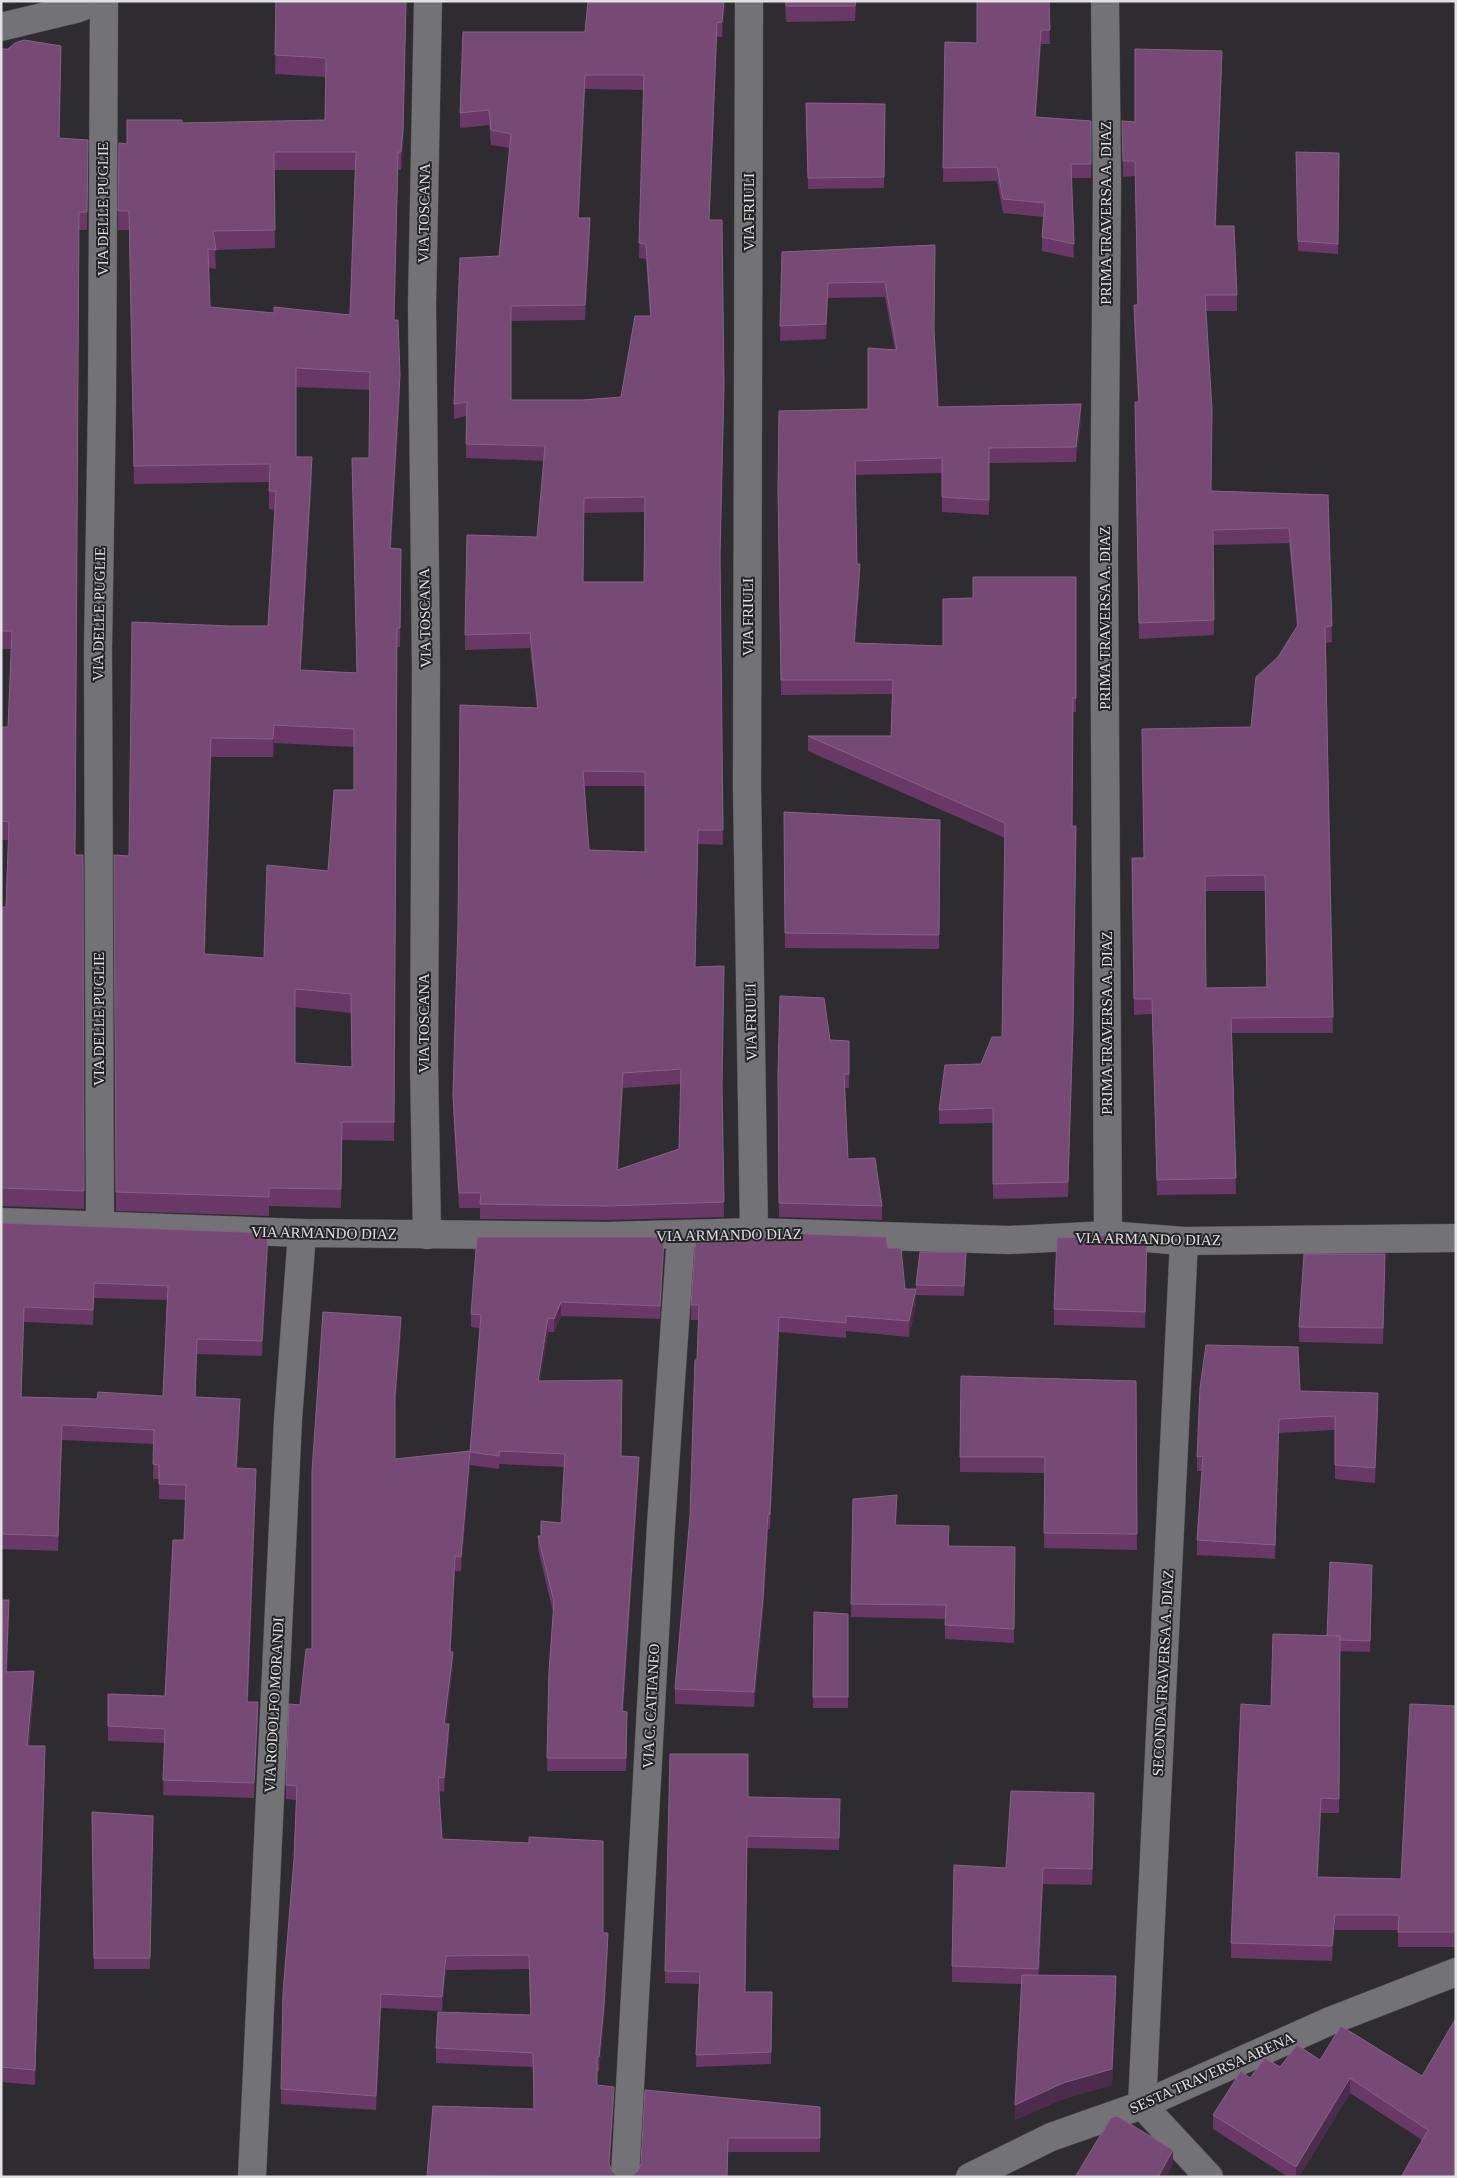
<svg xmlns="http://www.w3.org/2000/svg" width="1457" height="2178" font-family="'Times New Roman',serif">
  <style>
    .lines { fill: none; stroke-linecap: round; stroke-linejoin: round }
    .minor-casing { stroke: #4b4a4d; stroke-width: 29 }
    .minor { stroke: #737277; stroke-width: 28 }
    .wall { fill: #693867; fill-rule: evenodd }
    .shaded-wall { fill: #4c2b4c }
    .building { fill: #764a75; stroke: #876286; fill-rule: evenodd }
    .labels { text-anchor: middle; stroke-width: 4; stroke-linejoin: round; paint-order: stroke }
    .street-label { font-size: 15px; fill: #e1e1e3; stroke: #242326 }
  </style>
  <rect width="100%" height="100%" fill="#2e2c30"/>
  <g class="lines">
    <g class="minor-casing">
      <g id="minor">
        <path d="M749,1l-2,788 7,443"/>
        <path d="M1105,1l2,183 -3,373 4,678"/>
        <path d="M1,27l75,-18 20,-8"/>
        <path d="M1,1222l301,11 306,3 146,-4 255,8 99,-5 76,6 272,-3"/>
        <path d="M100,1226l-2,-577 4,-249 2,-399"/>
        <path d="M427,1235l-3,-172 2,-395 -4,-364 6,-303"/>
        <path d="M1142,2105l42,-864"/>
        <path d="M1142,2105l67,72"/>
        <path d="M252,2177l36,-757 14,-187"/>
        <path d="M625,2177l36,-652 20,-290"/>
        <path d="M970,2177l81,-40 91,-32 188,-84 126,-49"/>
      </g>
    </g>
    <use href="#minor" class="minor"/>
  </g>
  <g class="wall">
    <path d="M275,1h131l-3,148 -2,21h-3l-4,150 6,73 -9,155 10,1 -1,98h-3l-3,494 -52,-1 -1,68 -72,-2v10l-153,-5 -2,-356 15,1 101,-230h38l7,-116 -6,-1v-27l-135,2 -5,-254h-11l1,-87 8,1 55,-21 143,-3 1,-43 -51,-3 1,-54zM274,170h81l-5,145 -76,-2 -64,-6 -2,-39 8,1 -1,-19 60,-2zM296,387l74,3 -1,68h-17l5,215 -56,-3 11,-194 -16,-19zM274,743l80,4v43l-26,81 -64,87 -59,-4 6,-197h62zM295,1007l56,6 1,54 -57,-4z"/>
    <path d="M588,1h137l-3,36h-5l-8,183 15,179 -4,166 3,280 -25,-1 -3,123 27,126 2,124 -116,3 -128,-1v-11h-21l-6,-99v-14l84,-387 -7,-60 -65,2v-15l72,-98 7,-76 -78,-3v-42l-12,3v-15l45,-148 11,-108 -19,-3 -2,-20 -29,3v-15l125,-81zM585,89l59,1 -5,168 7,1 4,57 -29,81 -38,3h-72v-79l74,-1 5,-87 -11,-15zM644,512v70h-61l1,-69zM584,786h61v66l-56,-2zM681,1084l-2,65 -61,21 5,-82z"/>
    <path d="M785,1h71l-1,20 -69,1z"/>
    <path d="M1049,1l1,43h-9l-5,73 55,4v57h-20l3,80 -32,-7v-14l2,-20 -41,-4 -6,-32 -54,1 2,-140 32,1z"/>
    <path d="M1,49l58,89 29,2 -1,90h-8l-4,625h8l1,354 -83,-3 5,-299 3,-67h-8v-113h7l3,-78h-10z"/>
    <path d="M1222,66l-6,160 21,69v16h-31l5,180 117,4 4,147 -6,1 7,390h-101l4,161 -79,1 -5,-181 -18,1 -2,-157h11l108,-131 27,-70 19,-30 -8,-84 -76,2 1,90 -75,4 -4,-221 3,-16 -4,-81v-16h3l-2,-129 -12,1 -1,-56 13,1zM1205,891h60l1,96 -60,1z"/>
    <path d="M806,103l79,1 -1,84 -76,1z"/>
    <path d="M1296,152l43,1 -1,101 -40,-3z"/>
    <path d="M935,245l-1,88 4,74 143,12 -5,43 -87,1v52l-47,-3v-39l-87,2 2,89 3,15 -5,64 88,3 30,-48 103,-21v135h-3l-1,114 4,15 -3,198 -5,158 -75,2v-76l-54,1v-14l42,-46 21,-27 3,-199 -197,-87v-15h83l1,-42 -111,1 -3,-190 90,-96 27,-59 -10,-53 -57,1 -2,41 -46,2 2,-89z"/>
    <path d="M784,812l156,8 -1,129 -154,-1z"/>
    <path d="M830,1040l19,1v47h-4l3,71 34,47v14l-103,-3 -1,-143z"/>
    <path d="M1,1223l267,24 -6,109 -65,-2 -2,43 45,17 -3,54 19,16 -8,218 10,15 -4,81 -91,-3 2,-52 -57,-2v-47l57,2 19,-156 2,-40 -27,-1v-20h-6l1,-35 -92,-4 -4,111 -57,-2zM94,1298l73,2 -4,96 -66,3 -76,-2 3,-75 69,3z"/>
    <path d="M724,1239l164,9 17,41 11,15 -7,33 -63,-6v7l-67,-6 -9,197h-2l-5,84 -9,94 -79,-3v-15l15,-173 7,-156 2,-40h-8v-15z"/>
    <path d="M664,1250l-4,69 -99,-3 -7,16h-6l-8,49 81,75 18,14 -16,242 4,13 -1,46h-79l2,-100 4,-59 -15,-63v-13h3v-15l20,2 3,-56 -65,-3v5l-29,-4 -9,106h-6l-5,81 3,14 -7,58 3,14 -5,54 -5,-1 3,48 161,94 5,14 -4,72 -5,52 -2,1v13l17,16 -4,64 1,5 6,6 2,1h-192l6,-71 101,3 -1,-42 -97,-4v-15l94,-33 -1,-46 -83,1 -4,41 -61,-3 -5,102 -95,-6v-15l13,-230 2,-59 -10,-1v-14l14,-80 12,-56 89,-318 -6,77v51l75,-8 10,-123 -9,-1v-13z"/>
    <path d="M1147,1254l-2,74 -91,-3v-16z"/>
    <path d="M966,1263l-2,33 -48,-1v-10z"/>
    <path d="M1385,1270l-2,74 -84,-2v-15z"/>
    <path d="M1136,1381l1,169 -93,-2 1,-75 -85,-1v-15z"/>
    <path d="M1300,1391l78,17 -3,75 -40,-4v-49l-56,3 -4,126 -78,-4v-15l5,-69h-5v-14z"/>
    <path d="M853,1499l44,10 -1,16 53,15v6l66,1 -1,96 -69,-4v-20l-94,-2z"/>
    <path d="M1372,1576l-2,76 -30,-1 -1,162h-18l-3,64 83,2 55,-173v241h-58v-17h-63l-3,31 -101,-3v-15l96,-307z"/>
    <path d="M1,1600l8,15 -2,57 27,14 -5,60 16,15 -10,324 -34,-3z"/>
    <path d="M814,1612l34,2v94h-35z"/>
    <path d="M748,1797l92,2 -1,51 -92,-2 -2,144h27l-1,72 -75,3 3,-83 -34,-1v-12z"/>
    <path d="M1094,1808l-2,77 -49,-1 -4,91 77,16 -4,94 -49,14 -48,21 7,-136 -70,-2v-16z"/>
    <path d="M92,1812l61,4 -3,153h-56z"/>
    <path d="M1320,2060l102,16 34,101 -34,-37 -72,-47 -51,84h-11l-75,-48v-14l37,-37 30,-11z"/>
    <path d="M820,2107v45h-92l-96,24 6,-5 3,-7z"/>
  </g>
  <g class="shaded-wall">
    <path d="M406,1l-3,148 -2,21v-18z"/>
    <path d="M724,1h1l-3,36v-15z"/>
    <path d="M717,23v14l-8,198v-15z"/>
    <path d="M1041,30v14l-6,87v-14z"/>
    <path d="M1222,51v15l-7,176v-16z"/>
    <path d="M585,75v14l-7,144v-15z"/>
    <path d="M398,152v18l-4,168v-18z"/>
    <path d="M590,218v15l-5,87v-15z"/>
    <path d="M828,283v15l-2,41v-15z"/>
    <path d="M400,375v18l-10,174v-19z"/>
    <path d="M1081,404v15l-5,43v-15z"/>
    <path d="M312,457v19l-12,213v-19z"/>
    <path d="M860,564v15l-6,78v-14z"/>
    <path d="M274,725v18l-1,14v-18z"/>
    <path d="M211,738v19l-7,216v-19z"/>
    <path d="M1076,826l-3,213 -5,158v-15z"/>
    <path d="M623,1073v15l-6,97v-15z"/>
    <path d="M342,1122v18l-1,68v-19z"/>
    <path d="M268,1233v14l-6,109v-15z"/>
    <path d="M664,1237v13l-4,69v-13z"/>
    <path d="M1385,1254v16l-2,74v-16z"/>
    <path d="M916,1289v15l-7,33v-16z"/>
    <path d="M561,1302v14l-7,16v-13z"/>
    <path d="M401,1317v14l-6,78v-14z"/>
    <path d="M779,1317v15l-9,197v-15z"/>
    <path d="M548,1318v14l-10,63v-14z"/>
    <path d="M197,1339v15l-2,58v-15z"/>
    <path d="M1378,1393v15l-3,75v-15z"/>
    <path d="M240,1399v15l-4,69v-15z"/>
    <path d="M1279,1419v14l-4,126v-14z"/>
    <path d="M62,1425v15l-4,111v-15z"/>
    <path d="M470,1451v14l-9,106v-14z"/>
    <path d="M639,1457v13l-17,255v-14z"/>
    <path d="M256,1469v15l-9,233v-15z"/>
    <path d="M897,1495v14l-2,30v-14z"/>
    <path d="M768,1514v15l-5,84 -9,94v-15z"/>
    <path d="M455,1556v15l-5,95v-14z"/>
    <path d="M9,1600v15l-3,72v-15z"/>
    <path d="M453,1652v14l-9,72v-14z"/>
    <path d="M34,1671v15l-7,75v-15z"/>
    <path d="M258,1702v15l-4,81v-15z"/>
    <path d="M449,1724v14l-5,54v-14z"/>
    <path d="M45,1746v15l-10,324v-15z"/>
    <path d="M1094,1793v15l-2,77v-16z"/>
    <path d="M1321,1798v15l-4,78v-14z"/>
    <path d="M1043,1868v16l-5,100v-15z"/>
    <path d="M1335,1915v15l-3,31v-15z"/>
    <path d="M608,1933l-4,86 -5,52v-14z"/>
    <path d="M446,1956v14l-4,41v-14z"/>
    <path d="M1116,1976l-4,109 -49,14 -48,21v-15z"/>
    <path d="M381,1994v14l-5,102v-14z"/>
    <path d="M1350,2078v15l-51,84h-3v-10z"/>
    <path d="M614,2087v14l-5,75v-14z"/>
    <path d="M1173,2150v15l-7,12h-8z"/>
  </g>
  <g class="building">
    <path d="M276,1h130l-3,129 -2,22h-3l-4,168h4l2,55 -10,173 11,1 -1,79h-3l-3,494h-52l-1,67 -72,-1v9l-153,-5 -2,-337 15,1 3,-234 98,4h38l8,-135h-7l1,-27 -136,2 -5,-255h-11l1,-68 8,1v-24h55v3l143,-3 1,-62 -51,-3zM274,152h82l-6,163 -76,-8v6l-64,-6 -2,-58 8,1 -3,-19 62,-1zM296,368l74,4 -1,86h-17l5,215 -57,-3 12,-213h-16zM274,725l80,4v61h-20l-6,81 -61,-6 -3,93 -60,-4 7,-216 62,1zM295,989l56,5 1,73 -57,-4z"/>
    <path d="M588,1h136l-2,21 -5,1 -8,197h13l2,164 -4,171 3,275h-25l-3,137 29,-1 -2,119 2,117 -116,4 -128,-2 1,-11h-22l-6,-98 5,-171 2,-219 78,3 -8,-75 -65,2 2,-100 70,2 8,-91 -79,-2 1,-42 -13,2 6,-146 39,-2 12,-122 -20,-4 -2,-20 -29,3 3,-81h122zM585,75h59l-5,168 7,1 5,72h-16l-14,81 -38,3h-72v-94l74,-1 5,-87h-12zM645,497l-1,85h-61l1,-84zM583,771l62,1v80l-56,-2zM681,1069l-2,80 -62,21 6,-97z"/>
    <path d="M786,1h70l-1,5h-69z"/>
    <path d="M977,1h72l1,29h-9l-6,87 56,4v43h-20l3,80 -32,-7 3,-34 -42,-4 -6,-32 -54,1 2,-126 32,1z"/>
    <path d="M24,40l37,6 -2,92 29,2 -1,72h-8l-4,643h8l1,336 -83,-3v-281h5l3,-85 -8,-1v-94h7l4,-96h-11v-582h7l7,-6z"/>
    <path d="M1135,49l87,2 -7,175h19l3,69h-32l7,115 -1,81 117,4 4,131 -7,1 8,390 -102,1 5,160 -79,2 -5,-181h-18l-2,-141h12l-2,-129 109,-2 5,-50 22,-20 20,-32 -9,-97 -76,2 1,90 -75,3 -4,-221h4l-5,-97h4l-3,-144h-12l-1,-40 13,1zM1265,875l2,112 -61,1 -1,-112z"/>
    <path d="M806,103l79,1 -1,73 -76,1z"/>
    <path d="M1296,152l43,1 -1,91 -40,-3z"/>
    <path d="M935,245l-1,84 4,78 143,-3 -5,43 -87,1v52l-47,-3v-39l-87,3 2,103h3l-6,79 89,3v-47l30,-1v-21h103v121h-3l-1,128h4l-3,198 -5,158 -75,2v-76l-54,2 6,-45 36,-1 11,-27h10l3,-214 -197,-87h83l2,-56h-112l-3,-190 1,-79 89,-2v-61l29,2 -12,-68 -57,1 -2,41 -46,2 2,-74z"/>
    <path d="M784,812l156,8 -1,115 -154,-2z"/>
    <path d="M780,996l44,2 6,42 19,1v33h-5l4,85 27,-1 7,48 -103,-3 -1,-129z"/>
    <path d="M1,1223l267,10 -6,108 -65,-2 -2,58 45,2 -4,69 20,1 -9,233h11l-4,81 -91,-3 2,-51 -57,-3v-32l57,2 8,-156h11l2,-55 -27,-1v-19l-6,-1 1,-34 -92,-5 -4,111 -57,-2zM94,1283l74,3 -5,110 -65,-4 -1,7 -76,-2 3,-90 69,3z"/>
    <path d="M724,1233v6l55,-1v-5l107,4 2,11h13l4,41h11l-7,32 -63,-5v7l-67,-6 -9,197h-2l-5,84 -9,94 -79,-3 15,-173 5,-156h2l2,-55h-8l5,-71z"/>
    <path d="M1108,1235l39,3 -2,74 -91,-3 3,-71z"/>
    <path d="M477,1237h187l-4,69 -99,-4 -7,17 -6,-1 -10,63 84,-1 -1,76 18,1 -17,254 5,1 -1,46h-79l2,-87 5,-69 -16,-66h3v-15l20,2 4,-69 -66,-3v5l-29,-4 11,-137 -10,-1z"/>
    <path d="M920,1252h46l-2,34 -48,-1z"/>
    <path d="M1304,1254h81l-2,74 -84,-1z"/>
    <path d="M323,1312l78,5 -6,78v64l75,-8 -9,106 -6,-1 -5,96h3l-9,72h5l-5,54 -6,-1 4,62 87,4v-6l74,4v92h5l-4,72 -5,52h-2v28l17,2 -5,75 2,8 6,6 2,1 -192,-1 6,-70 101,3 -1,-56 -97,-5 2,-36 93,3 -2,-60 -83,1 -4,41 -61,-3 -5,102 -95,-7 2,-96 11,-134 3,-73 -11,-1 3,-81 11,1 6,-56h6v-178z"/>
    <path d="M1206,1345l92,2 2,44 78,2 -3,75 -40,-3v-49l-56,3 -4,126 -78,-5 6,-84 -6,1 3,-69z"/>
    <path d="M961,1376l175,5 1,153 -93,-1 1,-76h-85z"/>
    <path d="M897,1495l-2,30 54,1 -1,20 67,1 -1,82 -69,-4 1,-20 -95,-1 2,-105z"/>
    <path d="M1330,1562l42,3 -2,76 -30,-1v-4h-13z"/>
    <path d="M1,1600h8l-3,72 28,-1 -7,75h18l-10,324 -34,-3z"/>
    <path d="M814,1612l34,2v83h-35z"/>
    <path d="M1273,1634l67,2 -1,163 -18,-1 -4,79 84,2 9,-175 46,2v226h-58l1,-17h-64l-3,31 -101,-3 10,-239 30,2z"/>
    <path d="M670,1754h78v43l92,2 -1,39 -92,-2 -2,156h27l-1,60 -75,3 4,-83 -35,-1z"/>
    <path d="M1011,1791l83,2 -2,76 -49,-1 -5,101 -86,-3 2,-101 52,3z"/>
    <path d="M92,1812l61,4 -3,142h-56z"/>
    <path d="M1022,1975l94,1 -4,93 -49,14 -48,22z"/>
    <path d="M1456,2018v159h-55l27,-47 -78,-52 -54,89 -83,-52 28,-44 9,7 15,-20 15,9 17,-22 23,15 21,-34 81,50z"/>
    <path d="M645,2090l175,17v31h-92l-1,39h-96l7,-6 3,-7z"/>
    <path d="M1117,2116l56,34 -15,27h-83l36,-59z"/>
  </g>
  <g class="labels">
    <g class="street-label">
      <text transform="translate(103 209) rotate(-90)" y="5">VIA DELLE PUGLIE</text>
      <text transform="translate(749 212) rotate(-90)" y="5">VIA FRIULI</text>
      <text transform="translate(424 213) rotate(-89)" y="5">VIA TOSCANA</text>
      <text transform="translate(1106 213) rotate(-90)" y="5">PRIMA TRAVERSA A. DIAZ</text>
      <text transform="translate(99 614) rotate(-89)" y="5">VIA DELLE PUGLIE</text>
      <text transform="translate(748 617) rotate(-90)" y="5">VIA FRIULI</text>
      <text transform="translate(425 618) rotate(-91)" y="5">VIA TOSCANA</text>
      <text transform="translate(1105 618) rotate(-90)" y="5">PRIMA TRAVERSA A. DIAZ</text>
      <text transform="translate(99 1019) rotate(-90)" y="5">VIA DELLE PUGLIE</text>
      <text transform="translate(751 1022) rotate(-91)" y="5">VIA FRIULI</text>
      <text transform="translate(424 1023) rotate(-90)" y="5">VIA TOSCANA</text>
      <text transform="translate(1107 1023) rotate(-90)" y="5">PRIMA TRAVERSA A. DIAZ</text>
      <text transform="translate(324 1233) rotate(1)" y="5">VIA ARMANDO DIAZ</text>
      <text transform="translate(729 1235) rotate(-1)" y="5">VIA ARMANDO DIAZ</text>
      <text transform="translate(1148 1239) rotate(1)" y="5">VIA ARMANDO DIAZ</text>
      <text transform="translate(1163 1673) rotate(-87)" y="5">SECONDA TRAVERSA A. DIAZ</text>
      <text transform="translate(274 1705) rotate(-87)" y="5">VIA RODOLFO MORANDI</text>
      <text transform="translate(651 1706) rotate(-87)" y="5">VIA C. CATTANEO</text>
      <text transform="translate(1212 2073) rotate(-24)" y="5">SESTA TRAVERSA ARENA</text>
    </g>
  </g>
  <rect width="1457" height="2178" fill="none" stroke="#e1e1e3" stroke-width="5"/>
</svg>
